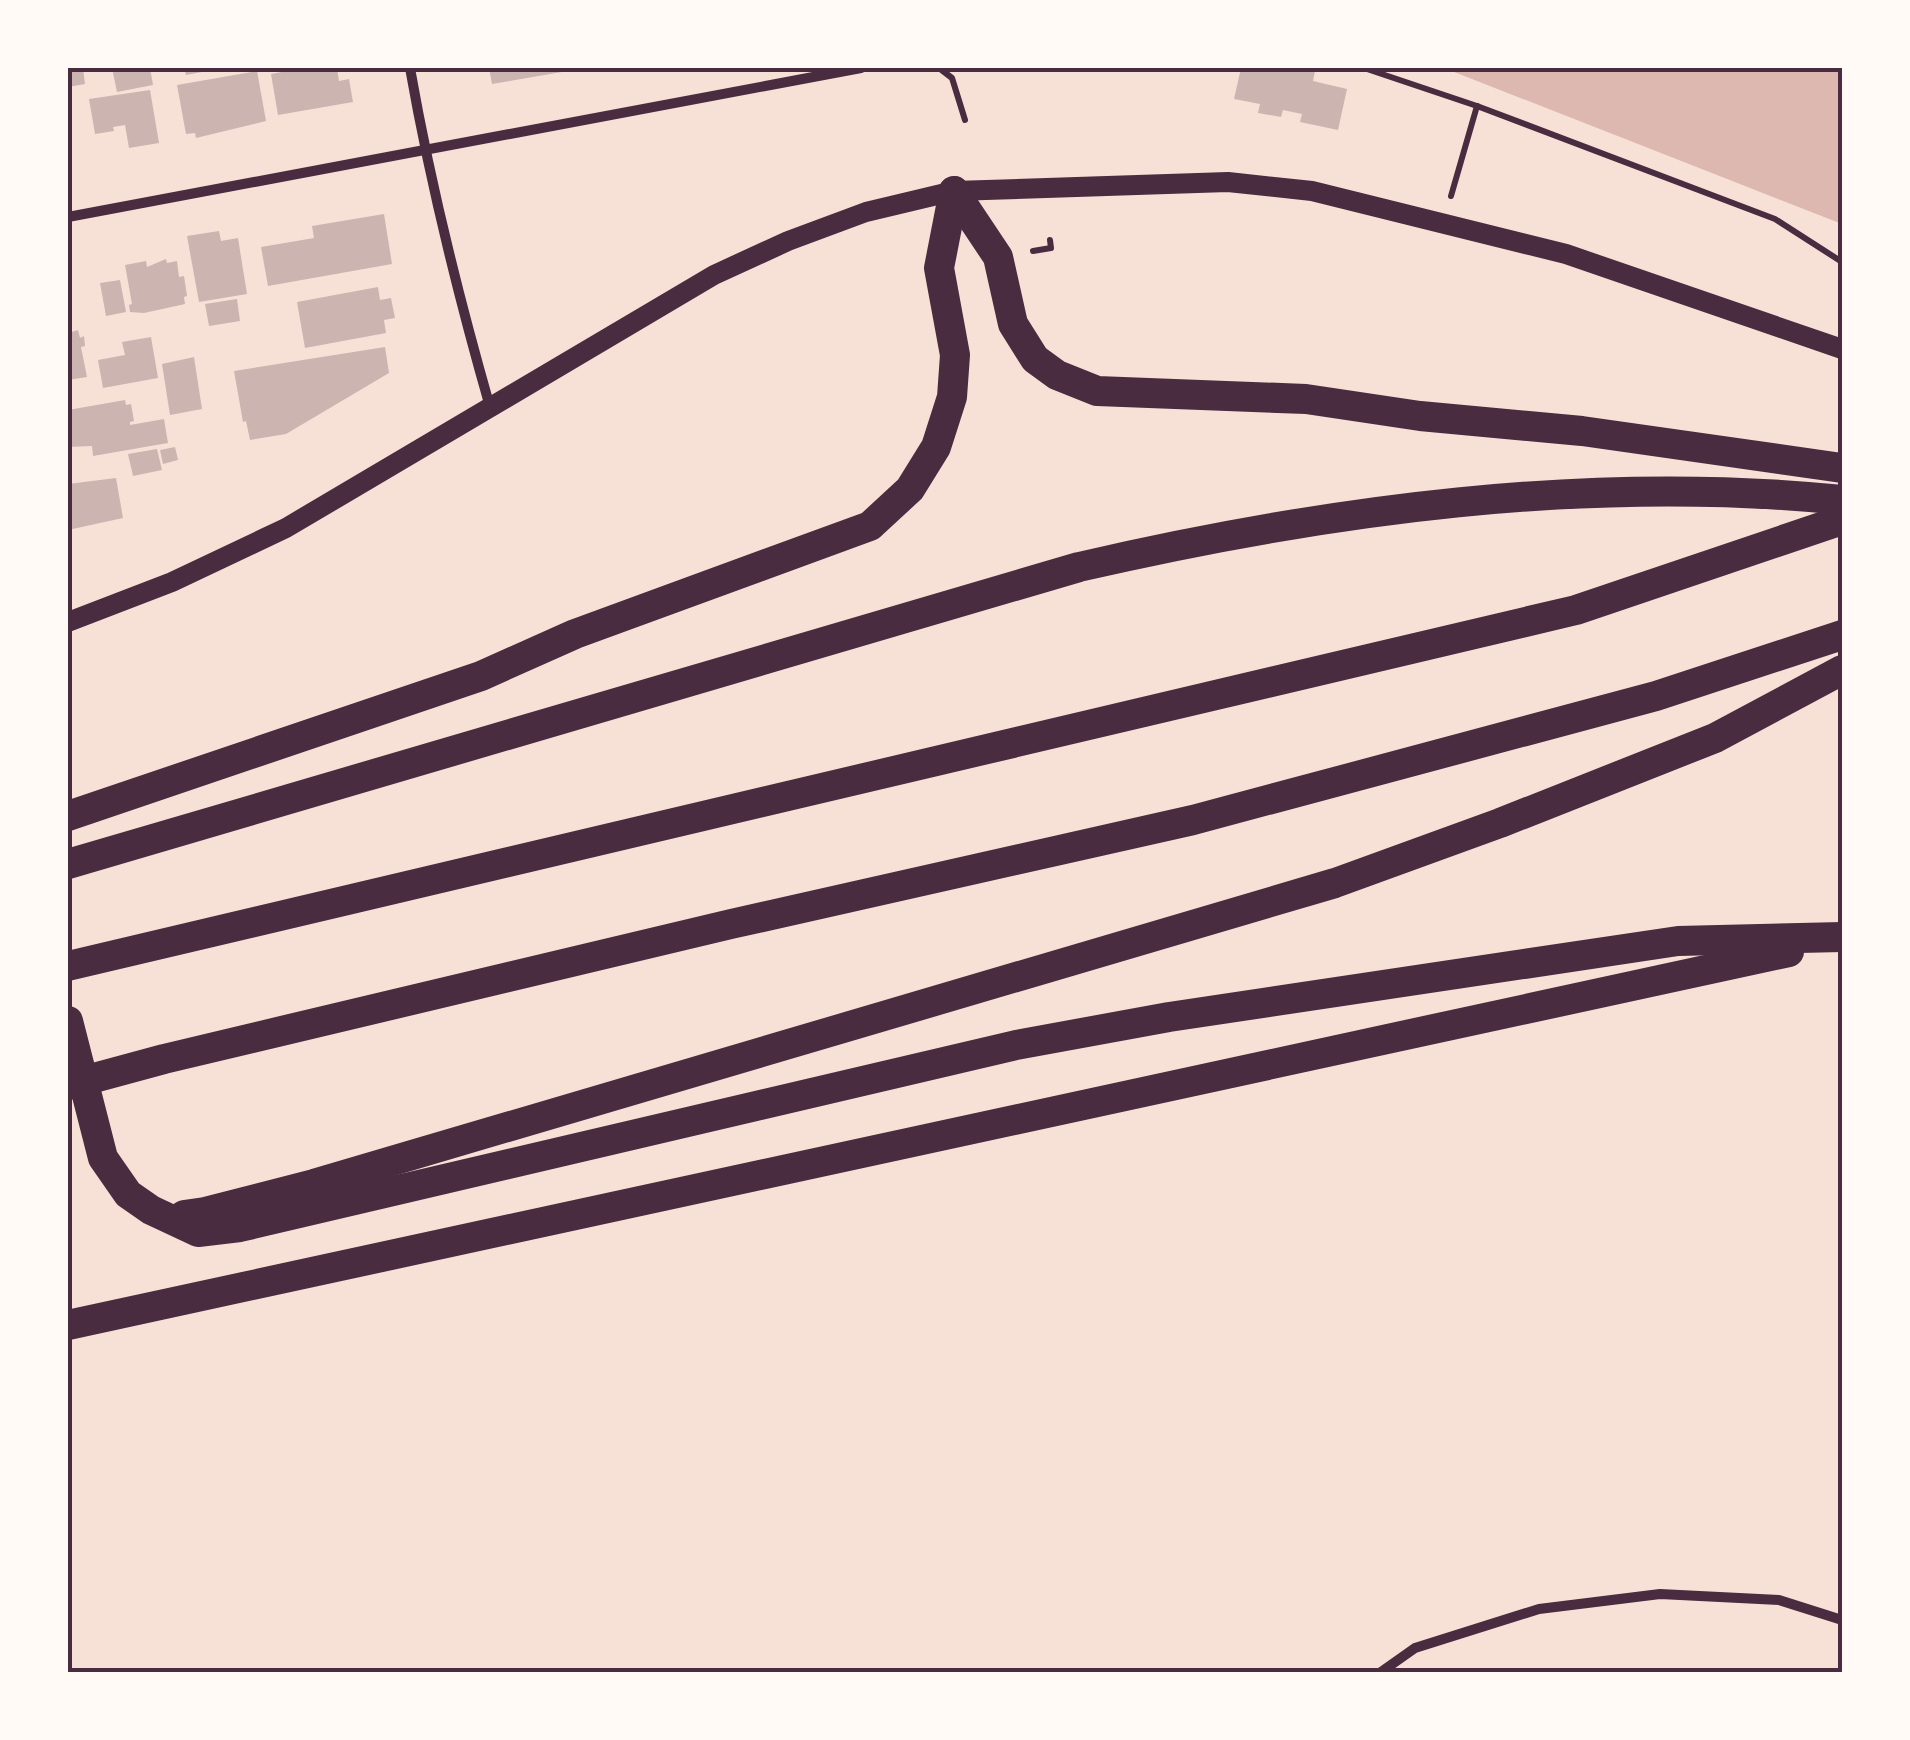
<svg xmlns="http://www.w3.org/2000/svg" width="1910" height="1740" font-family="'Source Sans 3',sans-serif">
  <style>
    .water { fill: #dcb8b0 }
    .building { fill: #ccb4b1 }
    .lines { fill: none; stroke-linecap: round; stroke-linejoin: round }
    .path { stroke: #4a2c40; stroke-width: 6 }
    .minor { stroke: #4a2c40; stroke-width: 10 }
    .secondary { stroke: #4a2c40; stroke-width: 20 }
    .motorway { stroke: #4a2c40; stroke-width: 30 }
    .neatline { fill: none; stroke: #4a2c40; stroke-width: 4 }
  </style>
  <rect width="100%" height="100%" fill="#f7e1d7"/>
  <path class="water" d="M1444,68h398v156z"/>
  <g class="building">
    <path d="M68,68h15l2,16 -17,3z"/>
    <path d="M112,68h38l3,17 -36,7z"/>
    <path d="M184,68h34v1l-32,6z"/>
    <path d="M303,68h34l2,13 10,-2 4,23 -75,13 -7,-41z"/>
    <path d="M489,68h72l1,4 -70,12z"/>
    <path d="M1241,68h58l16,3 -2,10 34,8 -9,41 -38,-8 2,-8 -19,-4 -2,7 -23,-4 2,-9 -26,-5z"/>
    <path d="M257,71l9,50 -70,17 -1,-5 -9,1 -9,-49z"/>
    <path d="M150,90l9,53 -30,5 -4,-23 -12,2 1,4 -19,3 -6,-35z"/>
    <path d="M384,214l8,50 -124,22 -7,-39 53,-9 -2,-12z"/>
    <path d="M219,231l2,10 17,-3 9,56 -48,8 -12,-66z"/>
    <path d="M166,259l1,4 10,-2 2,16 5,-1 3,20 -3,1 1,7 -41,9 -14,-1 -1,-7 3,-1 -7,-39 21,-4 1,6z"/>
    <path d="M120,280l6,32 -20,4 -6,-33z"/>
    <path d="M378,287l2,13 11,-2 4,20 -11,2 2,13 -81,15 -8,-46z"/>
    <path d="M237,299l3,22 -31,5 -4,-22z"/>
    <path d="M78,330l2,8 4,-2 1,10 -4,1 6,30 -19,3v-47z"/>
    <path d="M151,337l7,41 -55,10 -5,-28 27,-5 -3,-13z"/>
    <path d="M385,347l4,26 -103,61 -36,6 -4,-19 -3,1 -9,-51z"/>
    <path d="M194,357l8,52 -32,6 -8,-51z"/>
    <path d="M125,400l1,5 5,-1 3,17 -4,1v3l34,-6 4,24 -75,13 -1,-10 -24,1v-37z"/>
    <path d="M175,447l3,13 -15,4 -3,-14z"/>
    <path d="M157,449l5,21 -29,6 -5,-22z"/>
    <path d="M116,478l7,40 -55,12v-46z"/>
  </g>
  <g class="lines">
    <g class="path">
      <path d="M939,68l13,10 13,42"/>
      <path d="M1364,68l113,38 298,113 67,43"/>
      <path d="M1451,196l26,-90"/>
      <path d="M1033,251l18,-3 -1,-8"/>
    </g>
    <g class="minor">
      <path d="M410,68c20,114 48,227 80,339"/>
      <path d="M68,217l793,-149"/>
      <path d="M1381,1672l34,-24 124,-39 121,-15 119,6 63,20"/>
    </g>
    <path class="secondary" d="M68,622l104,-40 114,-54 428,-253 74,-34 78,-29 88,-21 274,-9 84,9 254,63 276,95"/>
    <g class="motorway">
      <path d="M954,191l44,66 15,67 22,35 22,16 40,16 209,8 114,17 162,15 260,37"/>
      <path d="M68,816l413,-140 94,-42 295,-108 40,-37 26,-42 16,-50 3,-42 -16,-87 15,-77"/>
      <path d="M68,864l1011,-297c247,-57 510,-93 763,-67"/>
      <path d="M68,966l1508,-356 266,-90"/>
      <path d="M68,1021l35,137 25,36 23,16 47,22 42,-5 776,-182 153,-28 509,-76 164,-4"/>
      <path d="M68,1085l96,-26 567,-135 462,-104 463,-124 186,-61"/>
      <path d="M184,1215l21,-3 109,-28 1021,-301 165,-60 215,-85 127,-68"/>
      <path d="M68,1325l1721,-373"/>
    </g>
  </g>
  <rect width="1910" height="1740" fill="none" stroke="#fffaf5" stroke-width="140"/>
  <rect x="70" y="70" width="1770" height="1600" class="neatline"/>
</svg>
